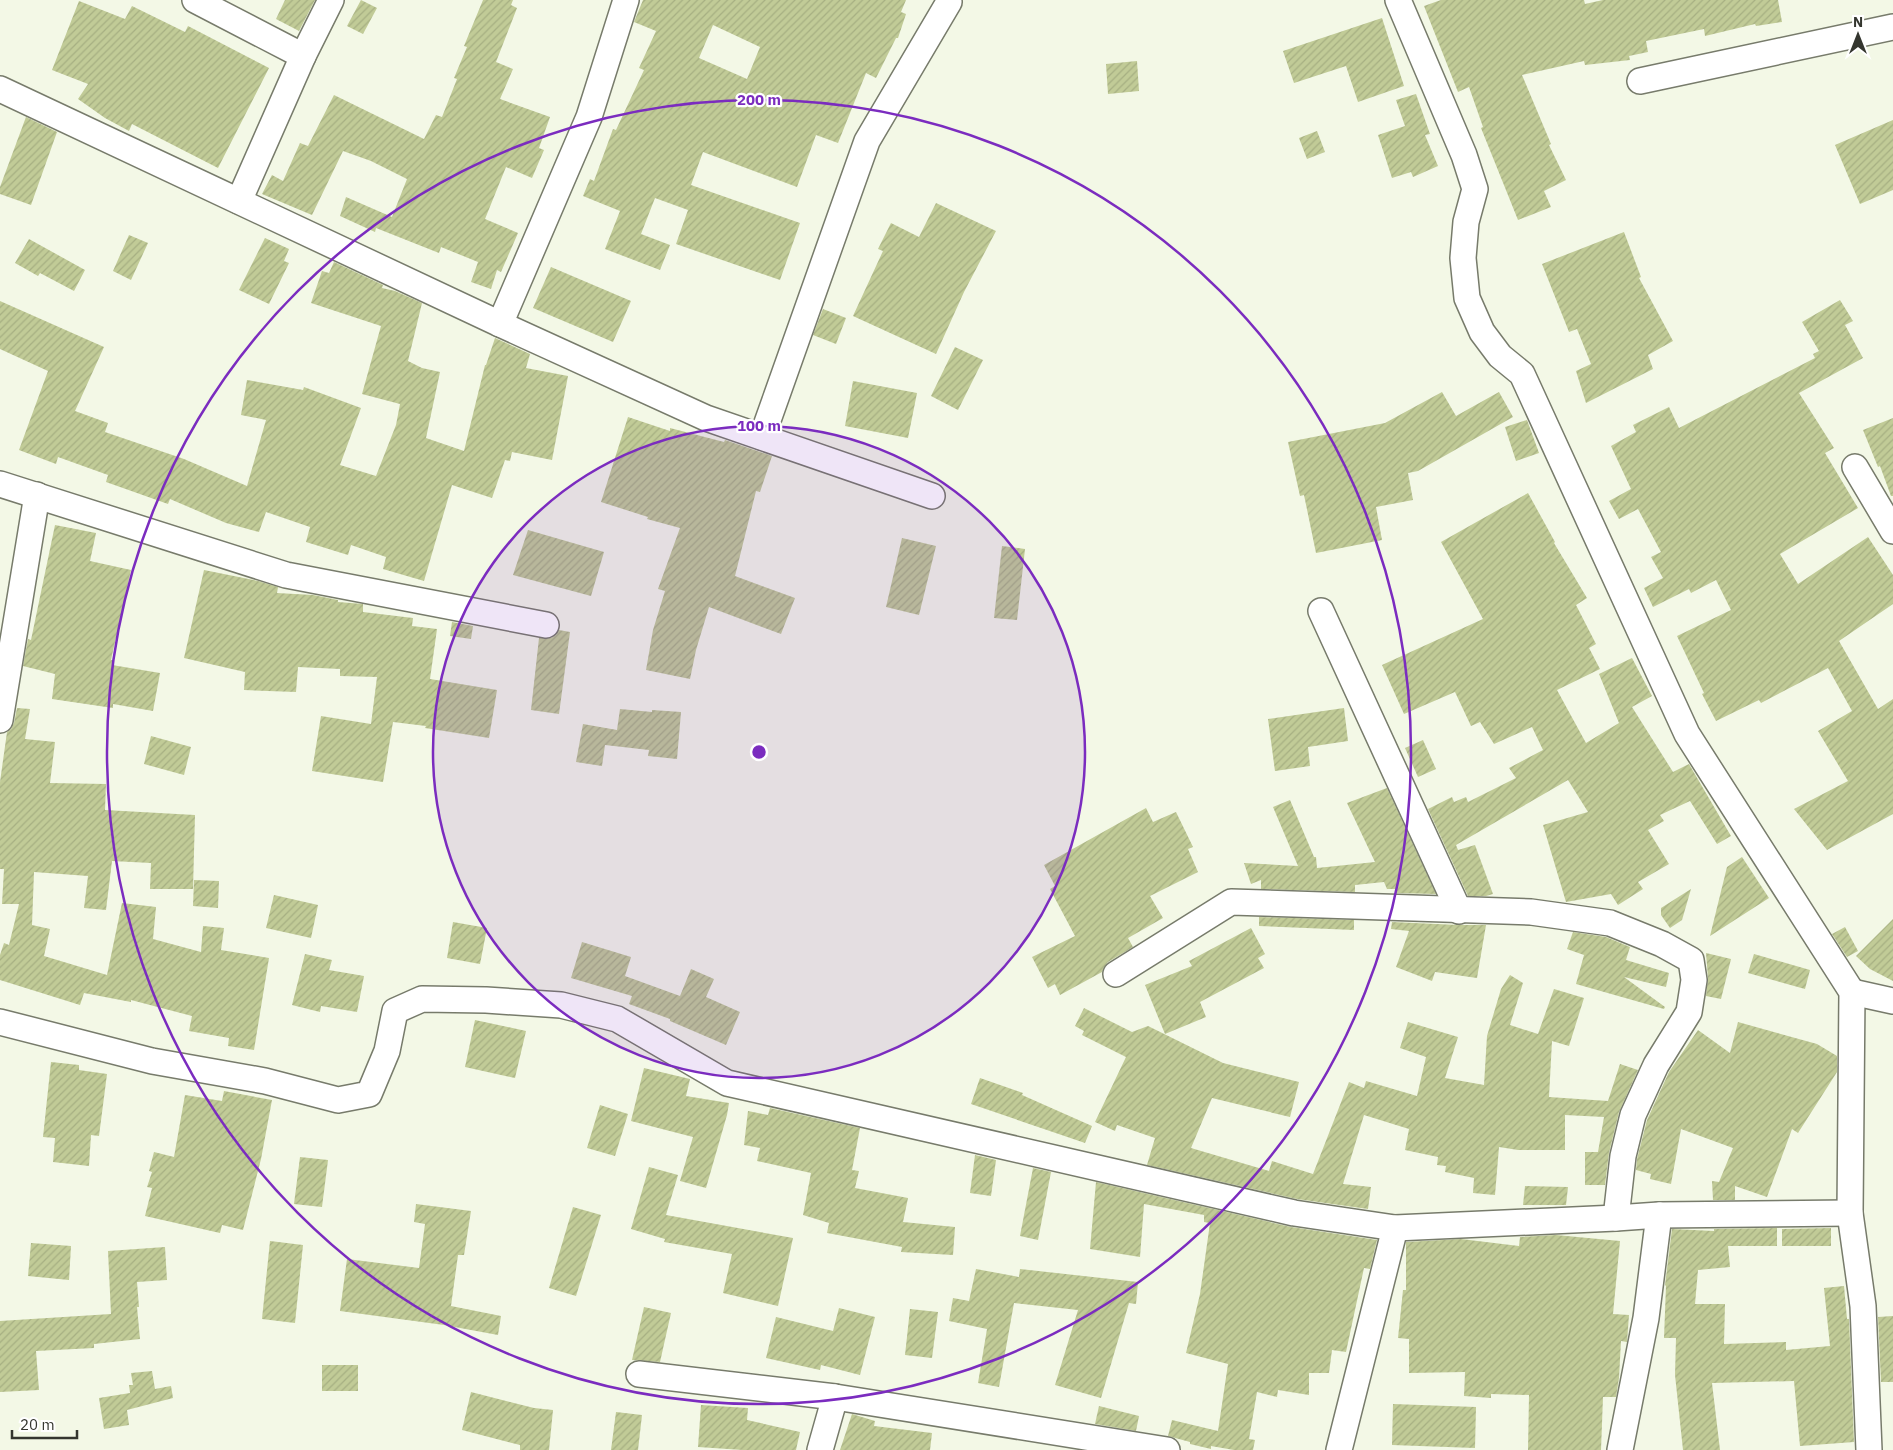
<svg xmlns="http://www.w3.org/2000/svg" width="1893" height="1450" font-family="'IBM Plex Sans',sans-serif">
  <style>
    .building { fill: url(#building-hatch); fill-rule: evenodd }
    .lines { fill: none; stroke-linecap: round; stroke-linejoin: round }
    .minor-casing { stroke: #777b6b; stroke-width: 28 }
    .minor { stroke: #fff; stroke-width: 25 }
    .ring { fill: none; stroke: #7b2cbf; stroke-width: 2.5 }
    .centre { fill: #7b2cbf; stroke: #fff; stroke-width: 2.5 }
    .ring-label { font-size: 15px; text-anchor: middle; font-weight: bold; fill: #7b2cbf; stroke: #fff; stroke-width: 4.5; stroke-linejoin: round; paint-order: stroke }
  </style>
  <defs>
    <pattern id="building-hatch" width="6" height="6" patternUnits="userSpaceOnUse" patternTransform="scale(1.25)"><rect width="6" height="6" fill="#c1cb97"/><path d="M-1 1l2-2M0 6l6-6M5 7l2-2" fill="none" stroke="#a6af82"/></pattern>
  </defs>
  <rect width="100%" height="100%" fill="#f3f8e6"/>
  <g class="building">
    <path d="M285,0h30l-16,31 -23,-12z"/>
    <path d="M361,0l16,8 -14,26 -16,-8z"/>
    <path d="M483,0h30l-2,5 6,3 -21,54 17,7 -13,30 50,18 -11,31 5,2 -12,28 -26,-11 -21,52 33,14 -17,39 -4,-2 -6,19 -20,-7 7,-20 -37,-15 -2,6 -63,-25 -1,4 -35,-16 6,-19 46,20 15,-38 -36,-18 -28,-10 -31,64 -50,-21 10,-19 11,6 17,-38 8,3 26,-51 90,44 12,-24 6,2 15,-38 -3,-1 13,-31 -3,-1z"/>
    <path d="M643,0h263l-5,12 5,2 -8,24h-2l-20,40 -10,-5 -28,70 -22,-8 -19,52 -94,-35 -12,33 109,38 -20,57 -104,-36 12,-34 -33,-12 -14,36 29,11 -10,25 -55,-21 15,-38 -37,-15 7,-17 4,2 19,-52 3,1 28,-60 -5,-2 17,-37 -22,-9zM713,25l47,22 -13,32 -48,-21z"/>
    <path d="M1441,0h143l1,4 18,-4h175l4,22 -26,4 -1,-2 -50,12 -1,-7 -58,12 2,11 -19,4 1,4 -45,5 -1,-4 -62,14 29,69 -2,1 17,35 -22,11 7,16 -33,13 -37,-92 2,-1 -14,-40 -11,5 -34,-86z"/>
    <path d="M79,1l46,18 7,-13 53,26 3,-6 81,42 -51,100 -86,-44 -3,7 -24,-13 -27,-19 10,-15 -36,-14z"/>
    <path d="M1382,18l22,68 -46,16 -12,-36 -52,17 -11,-32z"/>
    <path d="M1137,61l2,30 -31,3 -2,-30z"/>
    <path d="M1416,94l14,40 -5,1 13,31 -25,11 -2,-5 -19,6 -14,-43 27,-9 -9,-26z"/>
    <path d="M26,117l31,15 -26,73 -31,-11v-7z"/>
    <path d="M1893,120v70l-33,14 -25,-59z"/>
    <path d="M1317,131l8,21 -18,7 -8,-21z"/>
    <path d="M936,203l60,28 -32,61 -28,62 -83,-38 30,-65 -5,-2 13,-26 28,14z"/>
    <path d="M1624,232l17,45 -2,1 34,63 -25,14 5,14 -67,34 -10,-32 15,-7 -14,-35 -8,3 -27,-68z"/>
    <path d="M129,235l19,8 -17,37 -18,-9z"/>
    <path d="M265,238l24,11 -5,12 5,2 -20,41 -30,-14z"/>
    <path d="M29,239l56,31 -11,21 -34,-18 -2,3 -23,-13z"/>
    <path d="M334,262l49,23 -1,3 13,3 27,12 -14,58 14,7 18,4 -14,66 38,13 21,-86h1l9,-27 35,16 -4,14 42,8 -16,84 -40,-8 -2,9 -5,-1 -13,38 -40,-13 -28,96 -41,-12 3,-12 -35,-12 -3,10 -42,-13 4,-15 -44,-15 -7,20 -33,-9 -56,-24 -2,5 -62,-22 2,-7 -50,-18 -2,7 -37,-14 29,-79 -48,-22v-48l104,46 -29,64 33,12 -3,9 79,27 63,27 19,-66 -25,-5 6,-35 56,10 1,-3 57,21 -21,57 36,11 20,-51 4,-21 -38,-10 19,-68 -70,-23 11,-32 7,2z"/>
    <path d="M551,267l80,34 -18,41 -80,-34z"/>
    <path d="M1840,300l13,21 -8,4 18,33 -64,35 35,55 -9,5 33,55 -78,46 18,30 70,-47 25,38v29l-54,37 39,68 15,-10v115l-66,36 -33,-41 54,-28 -30,-50 34,-20 -24,-43 -67,35 -2,-3 -43,21 -14,-27 2,-1 -27,-57 54,-26 -15,-30 -25,13 -2,-4 -36,18 -9,-19 19,-10 -12,-21 10,-5 -23,-43 -19,10 -10,-18 22,-12 -20,-43 25,-14 -3,-7 36,-18 10,21 136,-70 -2,-4 6,-3 -17,-29z"/>
    <path d="M823,309l23,9 -10,26 -23,-9z"/>
    <path d="M955,347l28,13 -25,50 -27,-14z"/>
    <path d="M853,381l64,12 -9,45 -63,-12z"/>
    <path d="M1442,392l14,24 43,-24 14,25 -95,54 -10,2 5,27 -37,7 6,33 -66,13 -12,-58 -4,1 -12,-54 97,-19z"/>
    <path d="M628,417l42,14v-3l54,14 1,-2 47,16 -12,36 -4,-1 -21,85 60,22 -14,36 -72,-27 -13,43 -6,29 -44,-9 7,-40 12,-39 -7,-2 22,-61 -33,-9 1,-2 -47,-15z"/>
    <path d="M1893,418v78h-2l-11,-30 -2,1 -15,-37z"/>
    <path d="M1527,420l12,33 -23,8 -11,-34z"/>
    <path d="M1528,493l27,49 -1,1 33,55 -11,7 20,39 -7,4 11,21 -43,21 29,53 33,-20 -20,-49 33,-16 20,38 -20,11 41,65 16,-8 42,72 -14,8 -27,-43 -30,14 4,6 -16,9 21,34 -31,18 5,7 -25,16 -7,-11 -45,8 -23,-77 45,-13 -20,-32 -112,65 2,5 17,-5 18,49 -7,2h-18l-40,-87 24,-12 2,5 12,-5 2,5 48,-24 -7,-10 34,-18 -11,-23 -38,17 -14,-22 -9,4 -16,-34 -51,22 -22,-49 101,-46 -42,-77z"/>
    <path d="M55,525l41,8 -6,28 41,9 -20,90h2l-1,5 48,8 -7,38 -40,-7v4l-61,-9 3,-25 -32,-8 5,-27 3,1z"/>
    <path d="M528,530l76,22 -13,44 -78,-21z"/>
    <path d="M902,538l34,8 -17,69 -33,-8z"/>
    <path d="M1002,546l23,3 -8,71 -23,-2z"/>
    <path d="M204,570l54,11 20,6 -1,6 36,2 25,5v2l25,2v8l50,6 -1,8 25,3 -7,50 67,11 -8,48 -64,-10 1,-2 -33,-4 -10,60 -71,-11 9,-55 50,8 6,-47 -37,-1v-7l-42,-2 -2,25 -52,-2 1,-18 -61,-14z"/>
    <path d="M452,622l21,4 -2,13 -21,-3z"/>
    <path d="M559,630l11,2 -11,82 -28,-4 8,-72h12l5,-3z"/>
    <path d="M17,708l13,1 -5,30 30,3 -5,41 56,1 -1,26 90,5 -2,74h-43l1,-26 -39,-2 -6,49 -22,-2 4,-32 -54,-4 -2,53 18,4 -6,27 63,19 15,-72 34,4 -3,32 48,13 2,-26 21,2 -3,22 48,8 -15,92 -26,-4 1,-8 -40,-7 3,-15 -61,-16v2l-47,-9 -4,12 -80,-25v-25l4,-12 5,2 10,-41h-17l2,-35h-4v-87l7,-50 4,-3 3,-6z"/>
    <path d="M1344,708l4,33 -40,6 2,19 -35,5 -7,-52z"/>
    <path d="M620,709l32,3v-2l29,2 -4,47 -29,-3 1,-6 -44,-5 -3,21 -26,-4 7,-38 34,6z"/>
    <path d="M151,736l40,11 -7,28 -40,-11z"/>
    <path d="M1423,740l13,29 -18,8 -13,-29z"/>
    <path d="M1387,788l49,106 -41,-1 1,-4h-9l-3,-7 -29,3v7l-94,-3v-9l-10,4 -7,-21 54,3 -25,-59 17,-7 24,57h2l1,11 58,-6 -28,-59z"/>
    <path d="M1146,808l7,14 23,-10 17,35 -5,2 10,23 -48,24 13,22 -35,20 5,9 -25,15 -4,5 -2,5 -42,23 -5,-11 -7,4 -16,-31 43,-21 -25,-47 5,-3 -11,-21z"/>
    <path d="M1742,857l27,41 -59,38 17,-69z"/>
    <path d="M194,880l25,1 -1,27 -25,-2z"/>
    <path d="M1691,889l-9,31 -12,8 -9,-13v-7z"/>
    <path d="M274,895l44,10 -7,33 -45,-10z"/>
    <path d="M1259,917l95,3v10l-95,-4z"/>
    <path d="M1893,919v62l-23,-12 -14,-13z"/>
    <path d="M453,922l34,6 -7,36 -33,-6z"/>
    <path d="M1392,922l66,3h28l-9,53 -42,-6 -3,9 -36,-14 13,-36 -18,-2z"/>
    <path d="M1845,927l13,24 -11,6 -15,-23z"/>
    <path d="M1251,928l14,26 -7,4 6,10 -64,34 6,15 -41,17 -20,-49 47,-19 -3,-5z"/>
    <path d="M1573,932l33,5 24,10 -4,13 43,13 -3,14 -42,-10 41,30 -1,2 -88,-25 8,-29 -17,-6z"/>
    <path d="M582,942l49,15 -6,19 55,20 11,-27 23,10 -8,18 34,15 -14,33 -56,-24v-2l-41,-15 3,-8 -61,-18z"/>
    <path d="M1706,953l25,6 -10,40 -15,-3 2,-18z"/>
    <path d="M305,954l27,6 -3,10 35,6 -7,36 -36,-6 -1,6 -28,-7z"/>
    <path d="M1754,954l56,16 -5,19 -57,-16z"/>
    <path d="M1510,975l13,8 -13,42 28,9 16,-45 30,9 -15,48 -17,-5 -3,56 59,4 12,-37 18,6 -19,42 -10,41 -4,32h-20v-33h13l6,-35 -39,-2v35h-47l-19,-3 -4,48 -22,-2 1,-15 -29,-6 1,-6 -9,-1 1,-8 -33,-7 4,-21 -45,-14 -21,69 28,3 -3,22 -71,-10 -150,-34 8,-27 -38,-13 -2,6 -20,-9 31,-65 -44,-22 2,-4 -9,-5 9,-18 48,24 16,-6 75,37 76,19 -9,35 -78,-19 -21,50 78,23 3,-10 41,13 36,-92 15,6 2,-7 51,15 9,-39 -26,-9 8,-26 50,15 -13,41 39,7 3,-49 14,-47z"/>
    <path d="M475,1020l51,11 -11,47 -50,-11z"/>
    <path d="M1738,1022l79,22 20,12v16l-39,61 -6,-4 -25,68 -32,-11v14h-22l-1,-19 7,1 14,-34 -52,-19 -10,55 -21,-5 1,-5 -15,-4 1,-11 10,-39 22,-48 29,-42 32,23z"/>
    <path d="M51,1062l28,3v5l28,4 -8,62 -8,-1 -2,31 -36,-4 2,-24 -12,-1z"/>
    <path d="M644,1068l46,11 -4,17 43,7 -2,12 -21,73 -26,-7 13,-44 -62,-16z"/>
    <path d="M980,1078l43,15 -1,2 70,31 -7,17 -114,-39z"/>
    <path d="M224,1091l48,9 -11,59 -18,71 -21,-5 -2,8 -75,-17 7,-28 -5,-1 5,-15 -3,-1 5,-19 20,5 11,-62 37,6z"/>
    <path d="M600,1105l28,9 -13,42 -28,-8z"/>
    <path d="M770,1108l90,20 -8,42 7,1 -4,17 53,10 -5,24 52,5 -2,28 -52,-3 1,-5 -75,-14 2,-10 -26,-8 8,-42 -54,-12 3,-13 -16,-3 4,-34 20,4z"/>
    <path d="M975,1155l21,5 -5,36 -21,-3z"/>
    <path d="M300,1157l28,3 -6,47 -28,-3z"/>
    <path d="M649,1167l29,8 -12,40 127,23 -15,68 -55,-13 9,-39 -68,-12 1,-3 -34,-10z"/>
    <path d="M1033,1168l18,4 -13,68 -18,-4z"/>
    <path d="M1096,1182l195,45 86,13 -7,29 -6,-1 -18,84 -14,-2 -3,23h-20v22l-31,-5 -1,7 -20,-5 -8,47 6,1 -2,10h-19l-23,-4v3l-21,-5v-2l-22,-6 4,-16 46,11 10,-67 -42,-11 14,-59 10,-71 -6,-1v-7l-60,-11 -4,53 -50,-8z"/>
    <path d="M1525,1186l43,1 -2,18h-43z"/>
    <path d="M416,1204l55,7 -7,44h-6l-7,51 50,10 -3,19 -54,-10 -104,-14 7,-52 72,9 6,-44 -11,-2z"/>
    <path d="M573,1207l28,8 -25,81 -27,-8z"/>
    <path d="M1777,1228v18h-49l2,21 -32,3 -3,34h30l-1,40 62,-2v8l44,-4 -6,-58 20,-2 3,33h2l5,123 -54,4 -6,-65 -82,2 8,67h-37l-8,-75 1,-37h-12l2,-52 -1,-1 7,-56 42,2v-2z"/>
    <path d="M1831,1228v18h-49v-17z"/>
    <path d="M1556,1235l64,6 -7,73 16,1 -2,27 -6,-1 -2,37 -3,19h-13l-2,53h-73l1,-55 -38,-1v4l-27,-2 1,-24 -56,1v-34l-11,-1 5,-48h3v-48l55,-3 58,7 1,-9z"/>
    <path d="M270,1241l33,4 -8,78 -33,-4z"/>
    <path d="M31,1243l40,3 -2,34 -41,-4z"/>
    <path d="M165,1247l2,33 -30,2 2,25h-2l3,32 -46,5v4l-58,3 3,39 -39,2v-71l111,-7 -3,-63z"/>
    <path d="M976,1269l43,8 1,-8 118,13 -2,22 -7,-1 -28,95 -46,-13 23,-75 -64,-7 -15,84 -21,-4 9,-54 -38,-8 4,-23 16,3z"/>
    <path d="M644,1307l27,6 -11,49 -28,-2z"/>
    <path d="M839,1308l36,9 -15,58 -39,-10 -1,5 -54,-12 10,-41 57,14z"/>
    <path d="M910,1309l28,3 -6,46 -27,-3z"/>
    <path d="M1893,1316v66h-12l-3,-65z"/>
    <rect x="322" y="1365" width="36" height="26"/>
    <path d="M152,1371l3,18 16,-3 2,12 -46,12 2,15 -25,4 -5,-31 31,-5 -1,-8h4l-2,-12z"/>
    <path d="M471,1392l63,16 19,2 -4,40h-29v-5l-58,-15z"/>
    <path d="M1393,1404l83,3 -1,41 -83,-3z"/>
    <path d="M701,1405l47,3 -1,12 53,12 -4,18h-53l-45,-3z"/>
    <path d="M1099,1406l40,10 -3,15 -41,-7z"/>
    <path d="M616,1412l26,3 -4,35h-27z"/>
    <path d="M852,1414l23,7 -1,5 58,7 -2,17h-90z"/>
  </g>
  <g class="lines">
    <g class="minor-casing">
      <g id="minor">
        <path d="M195,0l108,56 -64,145"/>
        <path d="M1398,0l66,155 11,34 -9,33 -3,36 4,40 15,34 18,24 22,18 165,360 165,258 -2,221 13,93 6,144"/>
        <path d="M303,56l28,-56"/>
        <path d="M1640,81l253,-54"/>
        <path d="M0,89l500,235 206,94 226,78"/>
        <path d="M500,324l89,-207 37,-117"/>
        <path d="M762,437l105,-296 82,-139"/>
        <path d="M1855,467l38,64"/>
        <path d="M0,484l286,91 260,50"/>
        <path d="M1321,611l138,300"/>
        <path d="M0,720l37,-225"/>
        <path d="M1116,974l115,-72 300,10 79,11 52,21 29,16 3,20 -5,32 -33,53 -23,50 -10,41 -7,62"/>
        <path d="M1852,992l41,9"/>
        <path d="M0,1022l152,39 113,20 73,19 31,-6 18,-43 8,-40 27,-12 64,1 75,5 56,14 110,64 567,130 101,15 221,-10 43,-3 191,-2"/>
        <path d="M639,1374l196,23 332,53"/>
        <path d="M820,1450l15,-53"/>
        <path d="M1339,1450l56,-222"/>
        <path d="M1620,1450l26,-132 13,-103"/>
      </g>
    </g>
    <use href="#minor" class="minor"/>
  </g>
  <circle cx="759" cy="752" r="326" fill="#7b2cbf" fill-opacity=".12"/>
  <g class="ring">
    <circle cx="759" cy="752" r="326"/>
    <circle cx="759" cy="752" r="652"/>
  </g>
  <circle cx="759" cy="752" r="8" class="centre"/>
  <g class="ring-label">
    <text x="759" y="105">200 m</text>
    <text x="759" y="431">100 m</text>
  </g>
  <g transform="translate(1858 35)" stroke="#ffffff" stroke-width="4" paint-order="stroke">
  <path d="M0-4L9 19L0 12L-9 19Z" fill="#34362f"/>
  <text y="-8" font-size="14" font-weight="bold" text-anchor="middle" fill="#34362f">N</text>
  </g>
  <path d="M12 1430v8h65v-8" fill="none" stroke="#34362f" stroke-width="2.5"/>
  <text x="20" y="1430" font-size="15" fill="#34362f" stroke="#ffffff" stroke-width="4" paint-order="stroke">20 m</text>
</svg>
